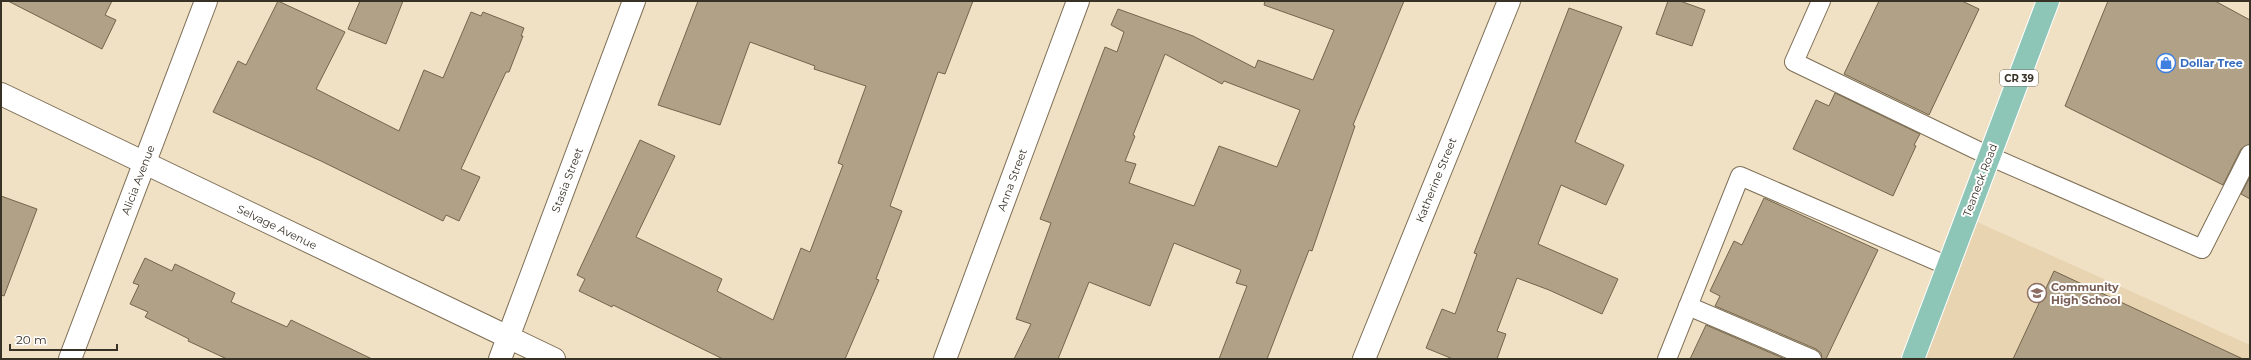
<svg xmlns="http://www.w3.org/2000/svg" width="2251" height="360" font-family="Montserrat,sans-serif">
  <style>
    .built { fill: #e8d4b1 }
    .building { fill: #b1a287; stroke: #73654c; fill-rule: evenodd }
    .lines { fill: none; stroke-linecap: round; stroke-linejoin: round }
    .lane-casing { stroke: #7e6f56; stroke-width: 20 }
    .street-casing { stroke: #7e6f56; stroke-width: 24 }
    .primary-casing { stroke: #fff; stroke-width: 24 }
    .lane { stroke: #fff; stroke-width: 18 }
    .street { stroke: #fff; stroke-width: 22 }
    .primary { stroke: #8dc5b6; stroke-width: 22 }
    .labels { text-anchor: middle; stroke-width: 4; stroke-linejoin: round; paint-order: stroke }
    .shield { fill: #fff; stroke: #736f67; stroke-width: 1 }
    .shield-label { font-size: 10px; font-weight: bold; fill: #373126 }
    .shop-label { font-size: 11px; font-weight: bold; fill: #366cbe; stroke: #fff; text-anchor: start }
    .street-label { font-size: 11px; fill: #373126; stroke: #fff }
    .education-label { font-size: 11px; font-weight: bold; fill: #785e54; stroke: #fff; text-anchor: start }
  </style>
  <rect width="100%" height="100%" fill="#f0e0c4"/>
  <path class="built" d="M1966,217l284,128v14h-337z"/>
  <g class="building">
    <path d="M8,1h104l-7,14 11,5 -14,29z"/>
    <path d="M278,1l67,31 -29,57 83,42 25,-61 19,8 28,-66 10,4 2,-4 41,16 -3,8h2l-14,36h-3l-45,97 19,8 -21,44 -13,-6 -3,6 -122,-60 -108,-49 25,-51 8,4z"/>
    <path d="M360,1h43l-17,43 -38,-15z"/>
    <path d="M698,1h275l-28,73 -7,-2 -48,134 12,5 -26,68 3,1 -34,79h-122l-110,-54 -1,2 -33,-16 6,-12 -8,-4 63,-135 35,16 -39,81 86,42 -5,12 56,29 28,-72 9,4 33,-87 -5,-2 28,-77 -52,-17 1,-3 -65,-24 -30,83 -62,-20z"/>
    <path d="M1265,1h139l-51,124 2,1 -43,125 -3,-1 -42,109h-48l28,-73 -11,-3 5,-13 -67,-27 -24,63 -61,-24 -31,77h-44l17,-35 -15,-5 35,-96 -11,-4 65,-172 12,5 7,-20 -13,-7 7,-16 75,27 62,32 3,-8 55,20 21,-50 -70,-25zM1165,54l57,30 2,-3 76,29 -23,57 -58,-21 -25,60 -65,-23 7,-19 -11,-3 10,-25 -2,-1z"/>
    <path d="M1668,1h12l25,9 -13,36 -36,-12z"/>
    <path d="M1879,1h83l17,8 -50,106 -85,-41z"/>
    <path d="M2108,1h107l35,19v124l-9,5 -18,36 -158,-79z"/>
    <path d="M1569,8l53,19 -47,115 49,23 -18,40 -45,-20 -23,59 80,35 -16,35 -53,-24 -32,-12 -20,53 9,3 -9,25h-44l-27,-11 16,-39 13,5 22,-60 -3,-1z"/>
    <path d="M1835,93l85,41 -6,11 2,1 -23,50 -100,-47 23,-49 13,6z"/>
    <path d="M2250,177v22l-9,-5z"/>
    <path d="M1,196l36,13 -33,87 -3,-1z"/>
    <path d="M1764,198l114,52 -52,109h-4l-1,-6 -5,-4 -101,-43 5,-10 -10,-5 24,-50 8,4z"/>
    <path d="M145,258l27,13 3,-7 60,29 -4,9 56,25 4,-7 81,39h-145l-39,-18 1,-2 -44,-22 3,-5 -18,-8 9,-19 -6,-2z"/>
    <path d="M2054,271l189,88h-230z"/>
    <path d="M1706,325l79,34h-95z"/>
  </g>
  <g class="lines">
    <g class="lane-casing">
      <g id="lane">
        <path d="M1821,1l-27,61 195,94 213,93 48,-95"/>
        <path d="M1688,306l124,53"/>
        <path d="M1667,359l73,-183 208,90"/>
      </g>
    </g>
    <g class="street-casing">
      <g id="street">
        <path d="M1,94l553,265"/>
        <path d="M70,359l136,-358"/>
        <path d="M500,359l134,-358"/>
        <path d="M945,359l133,-358"/>
        <path d="M1364,359l145,-358"/>
      </g>
    </g>
    <g class="primary-casing">
      <path id="primary" d="M1913,359l135,-358"/>
    </g>
    <use href="#lane" class="lane"/>
    <use href="#street" class="street"/>
    <use href="#primary" class="primary"/>
  </g>
  <defs>
    <g id="shop-ring" transform="scale(1)"><circle r="9.5" fill="#fff" stroke="#3f7fe0" stroke-width="1.5"/><path d="M-5-2.5h2.3a2.7 3.5 0 0 1 5.4 0H5L5.5 6h-11ZM-1.5-2.5h3a1.5 2.3 0 0 0-3 0Z" fill="#3f7fe0"/></g>
    <g id="school-ring" transform="scale(1)"><circle r="9.5" fill="#fff" stroke="#8d6e63" stroke-width="1.5"/><path d="M0-5L7-2L0 1L-7-2ZM-4 1L0 2.5L4 1V4Q0 6-4 4Z" fill="#8d6e63"/></g>
  </defs>
  <g fill-rule="evenodd">
    <use href="#shop-ring" x="2166" y="63"/>
    <use href="#school-ring" x="2037" y="293"/>
  </g>
  <g class="labels">
    <rect class="shield" x="2000" y="70" width="38" height="16" rx="3"/>
    <g class="shield-label">
      <text x="2019" y="82">CR 39</text>
    </g>
    <g class="shop-label">
      <text x="2180" y="67">Dollar Tree</text>
    </g>
    <g class="street-label">
      <text transform="translate(138 180) rotate(-69)" y="4">Alicia Avenue</text>
      <text transform="translate(567 180) rotate(-69)" y="4">Stasia Street</text>
      <text transform="translate(1012 180) rotate(-70)" y="4">Anna Street</text>
      <text transform="translate(1436 180) rotate(-68)" y="4">Katherine Street</text>
      <text transform="translate(1980 180) rotate(-69)" y="4">Teaneck Road</text>
      <text transform="translate(277 227) rotate(26)" y="4">Selvage Avenue</text>
    </g>
    <g class="education-label">
      <text x="2051" y="291">Community<tspan x="2051" dy="13">High School</tspan></text>
    </g>
  </g>
  <rect width="2251" height="360" fill="none" stroke="#373126" stroke-width="4"/>
  <path d="M10 344v6h107v-6" fill="none" stroke="#373126" stroke-width="2"/>
  <text x="16" y="344" font-size="12" fill="#373126" stroke="#ffffff" stroke-width="3" paint-order="stroke">20 m</text>
</svg>
